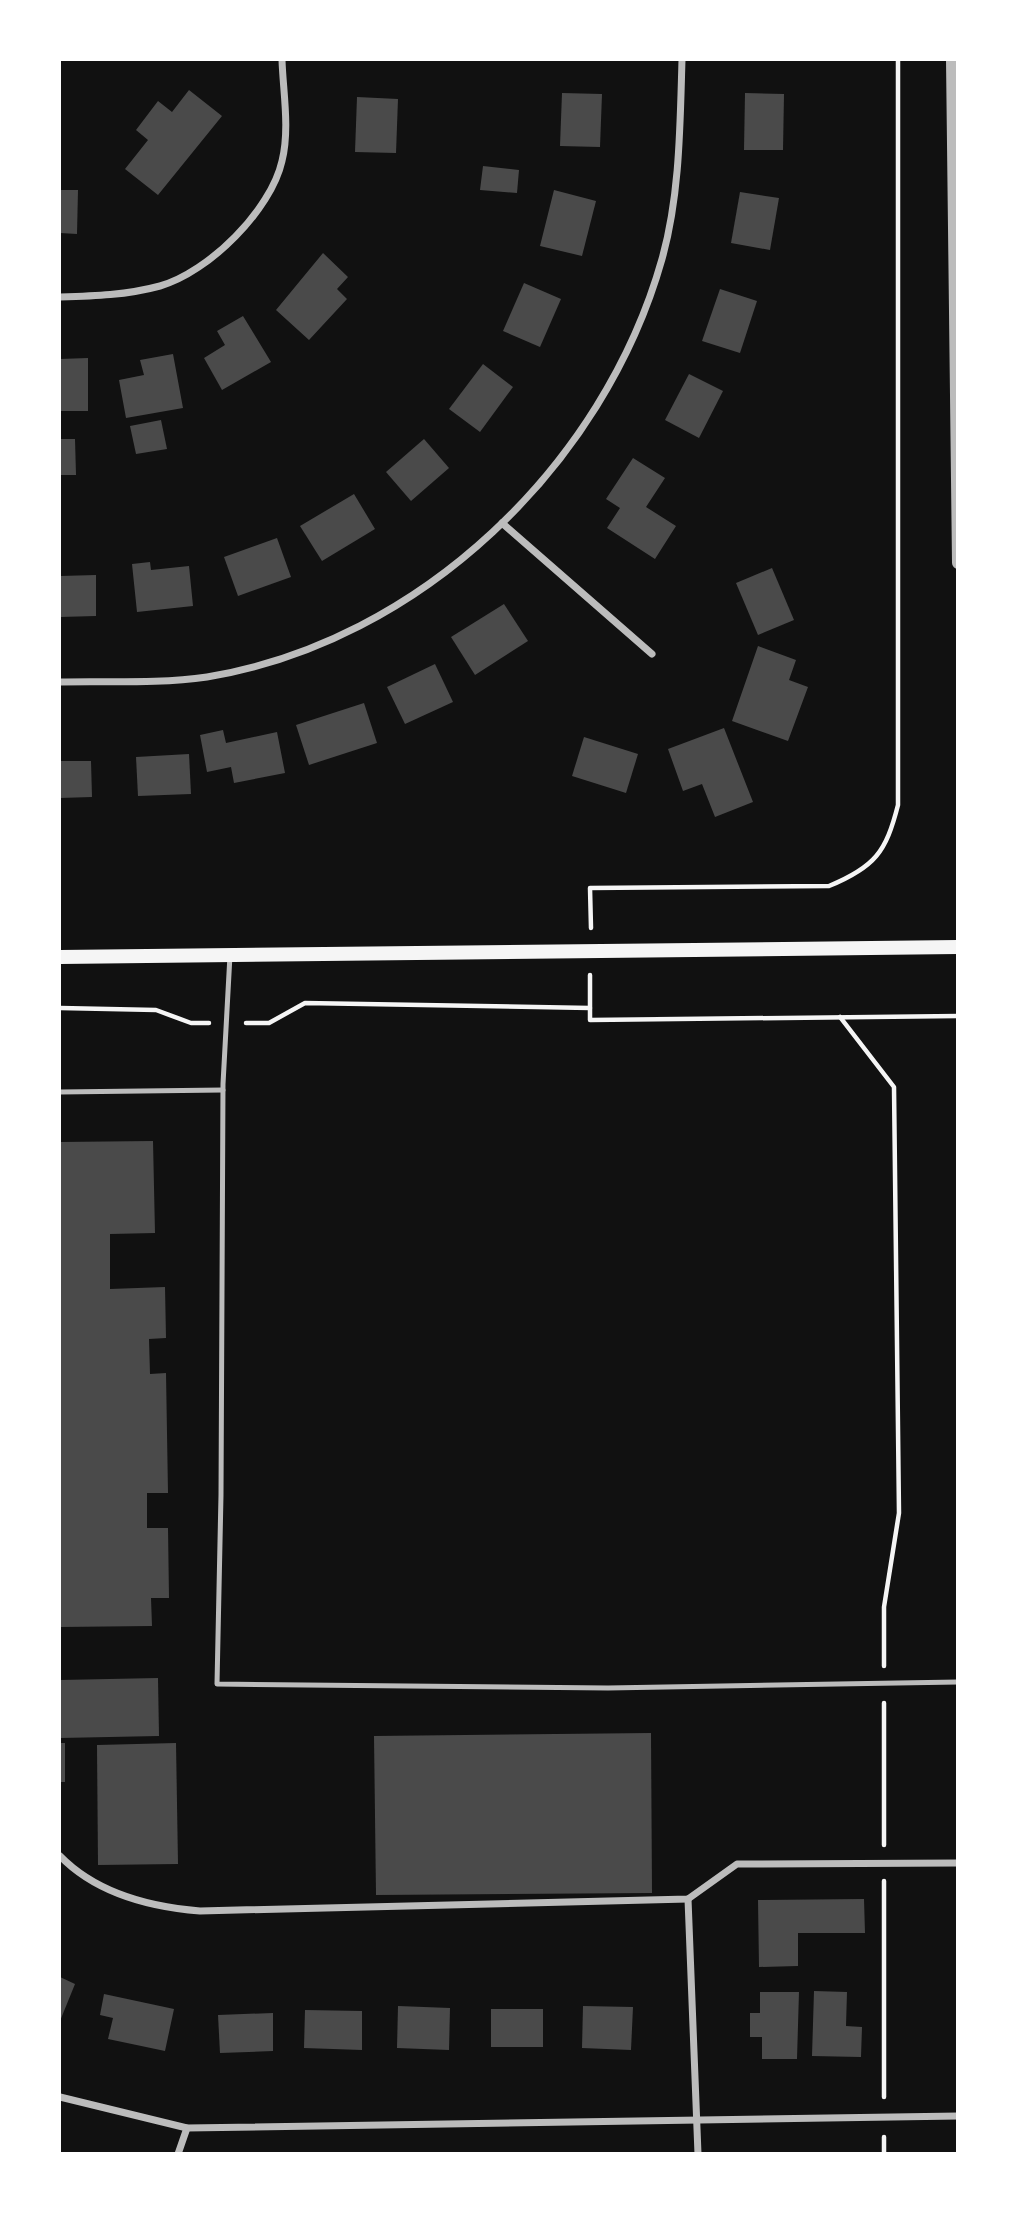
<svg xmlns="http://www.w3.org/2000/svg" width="1017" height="2213" font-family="Signika,sans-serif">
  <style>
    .building { fill: #4a4a4a }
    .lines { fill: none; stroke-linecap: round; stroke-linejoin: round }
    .path { stroke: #f5f5f5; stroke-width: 4.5 }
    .service { stroke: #bcbcbc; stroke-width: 5 }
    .minor { stroke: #bcbcbc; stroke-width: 7 }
    .tertiary { stroke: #bcbcbc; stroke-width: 12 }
    .secondary { stroke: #f5f5f5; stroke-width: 14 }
  </style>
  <rect width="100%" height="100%" fill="#111"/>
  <g class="building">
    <path d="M189,90l33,26 -64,79 -33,-26 23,-29 -12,-10 22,-29 14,11z"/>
    <path d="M562,93l40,1 -2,53 -40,-1z"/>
    <path d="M745,93l39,1 -1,56h-39z"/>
    <path d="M357,97l41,2 -2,54 -41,-1z"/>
    <path d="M483,166l36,4 -2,23 -37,-3z"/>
    <path d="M60,190h18l-1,44 -17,-1z"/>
    <path d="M554,190l42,11 -14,55 -42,-10z"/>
    <path d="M740,192l39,6 -9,52 -39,-7z"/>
    <path d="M323,253l25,24 -11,12 10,10 -38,41 -33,-30z"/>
    <path d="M524,283l37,16 -21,48 -37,-16z"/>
    <path d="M720,289l37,12 -17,52 -38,-12z"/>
    <path d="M243,316l28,46 -49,28 -18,-32 21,-13 -8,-14z"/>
    <path d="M173,354l10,54 -57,10 -7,-38 25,-5 -4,-15z"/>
    <path d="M88,358v53h-28v-52z"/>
    <path d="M483,364l30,23 -33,45 -31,-23z"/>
    <path d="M689,374l34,17 -24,47 -34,-18z"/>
    <path d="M161,420l6,29 -31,5 -6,-28z"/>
    <path d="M60,439h15l1,36h-16z"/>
    <path d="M424,439l25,29 -38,33 -25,-29z"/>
    <path d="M633,458l32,20 -19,29 30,19 -21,33 -48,-31 13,-20 -14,-9z"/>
    <path d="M354,494l21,35 -53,32 -22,-35z"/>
    <path d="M277,538l14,39 -53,19 -14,-39z"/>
    <path d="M150,562l1,8 38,-4 4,40 -56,6 -5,-48z"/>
    <path d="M772,568l22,52 -36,15 -22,-52z"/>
    <path d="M96,575v41l-36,1v-41z"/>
    <path d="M504,604l24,37 -53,34 -24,-38z"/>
    <path d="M758,646l38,14 -7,20 19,7 -20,54 -56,-20z"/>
    <path d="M435,664l18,38 -48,22 -18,-37z"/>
    <path d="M364,703l13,40 -68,22 -13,-40z"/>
    <path d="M724,728l29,74 -38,15 -13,-33 -19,7 -15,-42z"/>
    <path d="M223,730l3,13 51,-11 8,41 -51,10 -3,-16 -24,5 -7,-37z"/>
    <path d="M584,737l54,17 -12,39 -54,-17z"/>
    <path d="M189,754l2,40 -53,2 -2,-39z"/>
    <path d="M60,761h31l1,36 -32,1z"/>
    <path d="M153,1141l2,92 -45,1v55l55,-2 1,51 -17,1 1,35 16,-1 2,120h-21v35h21l1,70h-18l1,28 -92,1v-485z"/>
    <path d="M158,1678l1,58 -99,2v-58z"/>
    <path d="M651,1733l1,160 -276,2 -2,-159z"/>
    <rect x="60" y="1743" width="5" height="39"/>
    <path d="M176,1743l2,121 -80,1 -1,-120z"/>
    <path d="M864,1899l1,34h-67v33l-39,1 -1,-67z"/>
    <path d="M60,1977l15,7 -15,37z"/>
    <path d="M814,1991l33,1 -1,34 16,1 -1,30 -49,-1z"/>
    <path d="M760,1992h39l-2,67h-35v-22h-12v-24h10z"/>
    <path d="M104,1994l70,15 -9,42 -57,-12 5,-21 -13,-3z"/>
    <path d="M398,2006l52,2 -1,42 -52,-2z"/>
    <path d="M583,2006l50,1 -2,43 -49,-2z"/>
    <rect x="491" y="2009" width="52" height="38"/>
    <path d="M305,2010l57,1v39l-58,-2z"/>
    <path d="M273,2013v38l-53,2 -2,-38z"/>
  </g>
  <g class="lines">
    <g class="path">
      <path d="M591,928l-1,-40 239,-2c46,-19 57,-34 69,-81v-745"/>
      <path d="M590,975v45l368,-4"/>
      <path d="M60,1008l96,2 35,13h18"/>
      <path d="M840,1017l54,70 5,426 -15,94v59"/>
      <path d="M246,1023h23l36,-20 285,5"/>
      <path d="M884,1703v142"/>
      <path d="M884,1881v216"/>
      <path d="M884,2137v17"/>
    </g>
    <g class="service">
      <path d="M230,955l-7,129 -2,411 -4,189 391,4 350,-6"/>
      <path d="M60,1092l163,-2"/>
    </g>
    <g class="minor">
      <path d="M60,297c34,-1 67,-2 100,-11 49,-14 111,-76 122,-125 8,-32 1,-70 0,-101"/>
      <path d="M502,523l150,131"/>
      <path d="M60,682c48,-1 99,2 147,-5 213,-35 397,-212 455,-418 18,-64 18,-134 20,-199"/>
      <path d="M60,1856c36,37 90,51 140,55l488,-12 49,-35 221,-1"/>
      <path d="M688,1899l10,255"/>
      <path d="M60,2097l127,31 771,-12"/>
      <path d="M178,2154l9,-26"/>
    </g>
    <path class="tertiary" d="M952,60l6,503"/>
    <path class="secondary" d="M60,957l898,-10"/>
  </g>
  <rect width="1017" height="2213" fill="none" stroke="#ffffff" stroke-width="122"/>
</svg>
